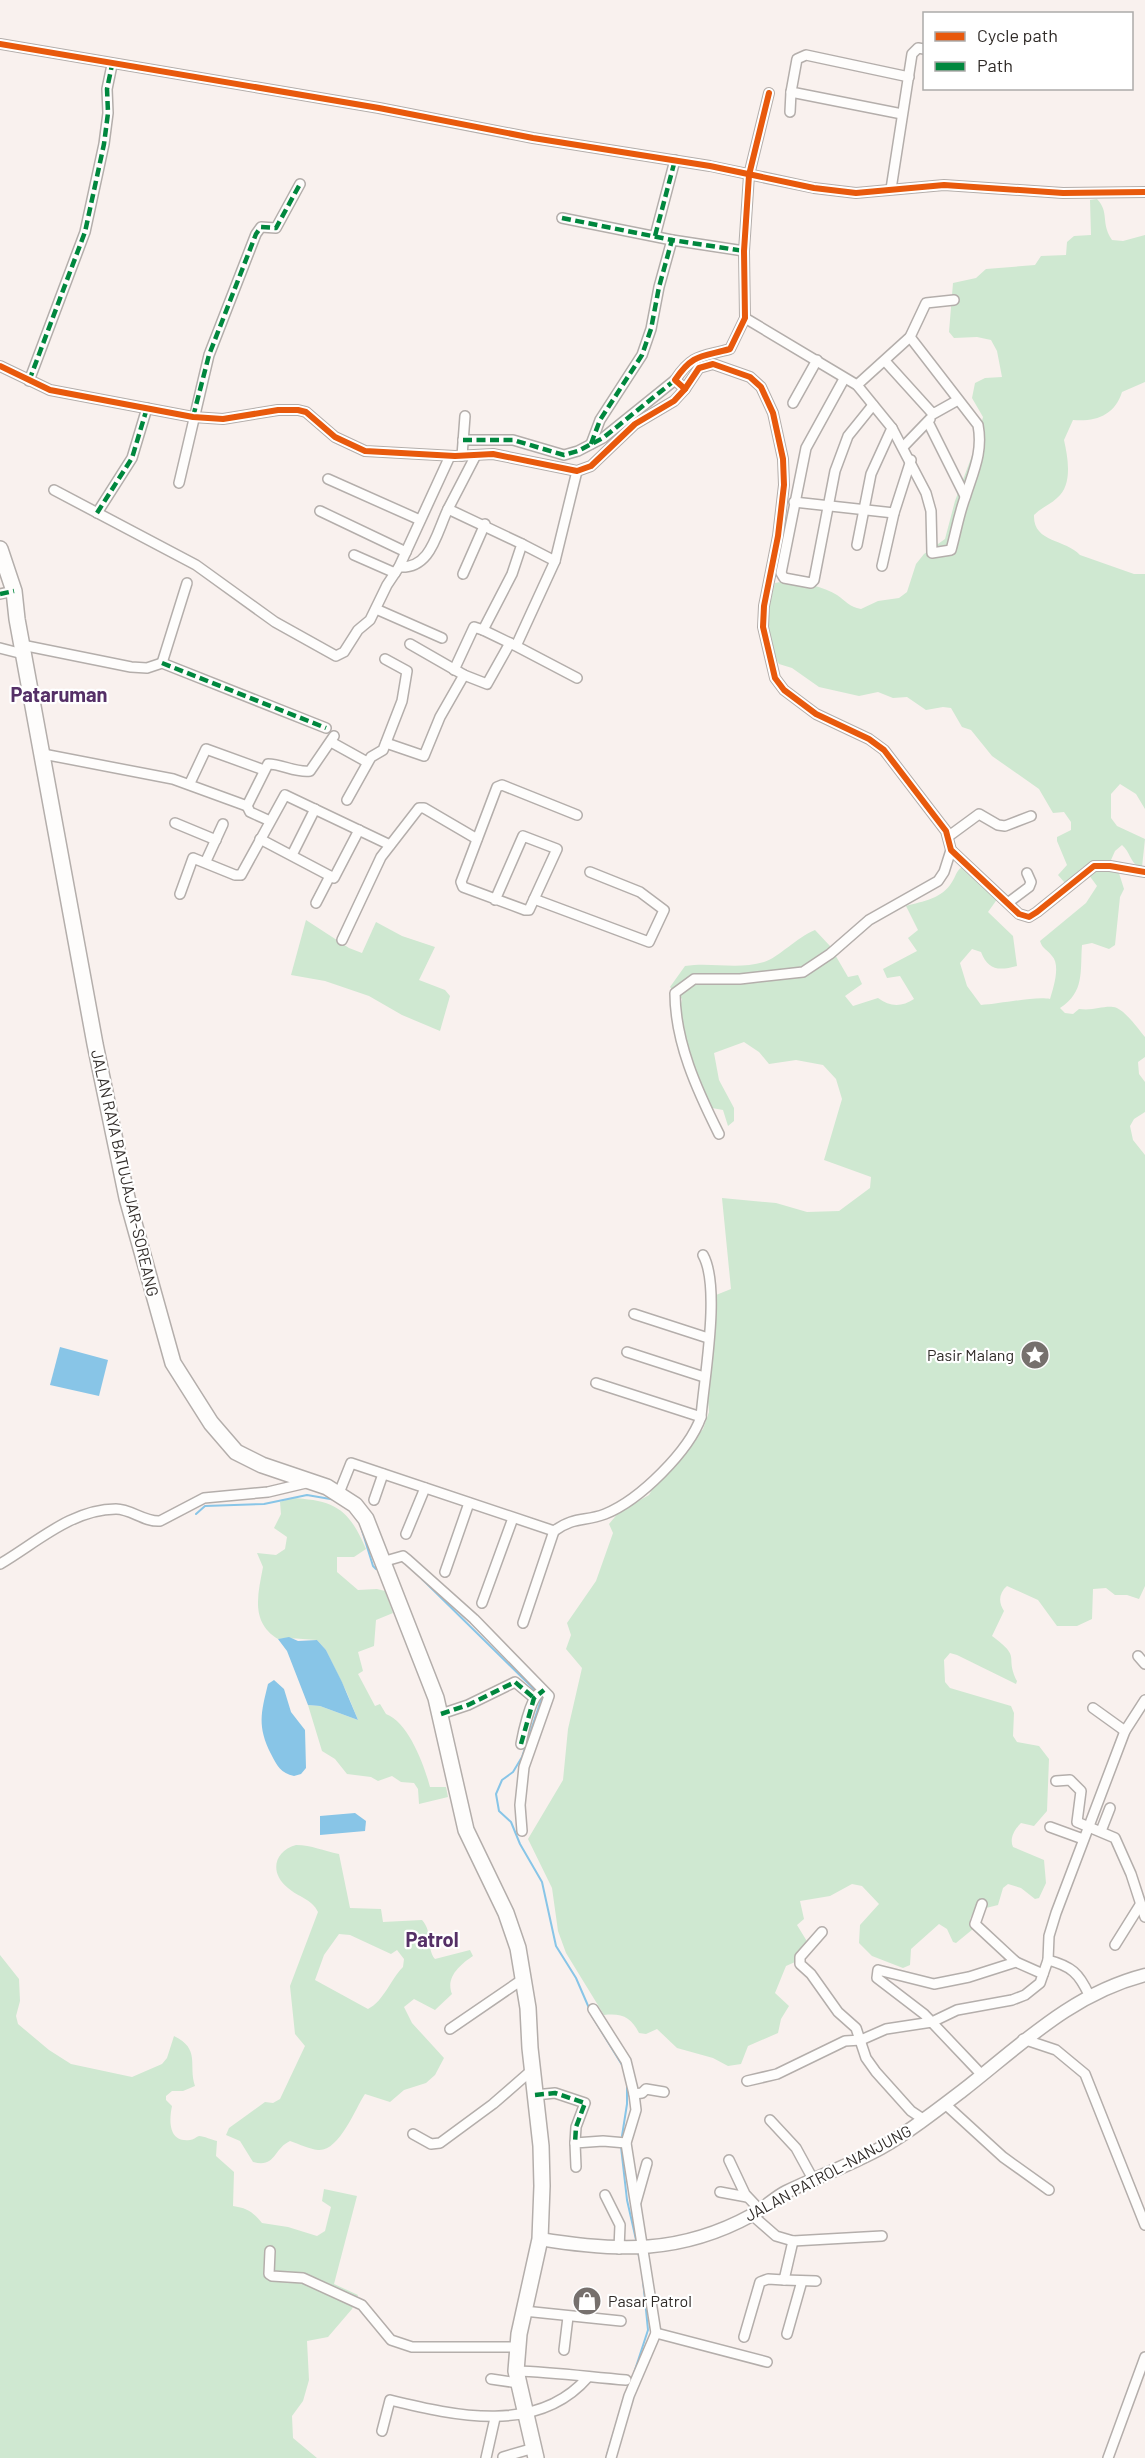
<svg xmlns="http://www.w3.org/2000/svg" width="1145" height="2458" font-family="Barlow,sans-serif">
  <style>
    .green { fill: #cfe8d1; fill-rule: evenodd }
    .water { fill: #88c5e7 }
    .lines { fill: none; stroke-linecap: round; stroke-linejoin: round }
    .stream { stroke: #88c5e7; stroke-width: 2 }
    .minor-casing { stroke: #b4aeab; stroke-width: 12 }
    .major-casing { stroke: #b4aeab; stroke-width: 15 }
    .highway-casing { stroke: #b4aeab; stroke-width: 18 }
    .minor { stroke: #fefdfc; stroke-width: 9 }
    .major { stroke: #fefdfc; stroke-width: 12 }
    .highway { stroke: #fefdfc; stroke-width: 15 }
    .quiet { stroke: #00873e; stroke-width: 4.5; stroke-dasharray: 9 4.5; stroke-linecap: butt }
    .cycleway-casing { stroke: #fff; stroke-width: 10 }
    .cycleway { stroke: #e8590c; stroke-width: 6 }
    .labels { text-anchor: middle; stroke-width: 4.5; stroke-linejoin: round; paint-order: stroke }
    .street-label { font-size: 16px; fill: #302b28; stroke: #fff }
    .poi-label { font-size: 16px; fill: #302b28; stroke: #fff; text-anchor: end }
    .quarter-label { font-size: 20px; font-weight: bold; fill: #553067; stroke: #fff }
  </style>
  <rect width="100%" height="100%" fill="#f9f1ee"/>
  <g class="green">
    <path d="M1097,199c13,14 3,23 15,41l11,1 22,-6v147l-23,10c-7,23 -26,30 -49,28l-9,20c4,18 9,45 -7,58 -7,7 -15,9 -23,17 -1,28 32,24 46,40l54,19h11v235l-9,-15 -16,-10 -9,10v24l6,8 28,13 -3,28h-4c-8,-6 -8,-15 -16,-22l-7,6 -4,9 7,10 6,19 -4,8 -5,48 -6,4 -17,-6 -10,2c-2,26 3,47 -22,63l5,5 8,1 6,-5c14,2 23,-3 34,-2 11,1 25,22 32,30v20l-7,5 1,12 6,8v30l-11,7 -4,7 3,14 12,15v431l-6,13 -12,-4h-12l-9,-7 -13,1 -1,30 -15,7h-20l-19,-26 -31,-14c-8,7 -9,16 -3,25l-12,25c31,23 12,19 25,45l-1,3 -59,-29 -7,-2 -6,7 1,22 5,6 61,18 3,7 -1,23 4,6 22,4 10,13 -2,52 -13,15 -13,-3c-6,6 -12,15 -8,24l31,13 2,23 -7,15 -4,1 -14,-11 -13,-4 -5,4 -5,17 -24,6 -4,8 3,10 -17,14 -3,-1 -6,-13 -8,-5 -28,25 -1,16 -7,3 -31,-12 -13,-13 1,-18 19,-21 -17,-18 -10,-2 -22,12 -30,5 4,18 -7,6 11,18 -13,19 -9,4 -11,27 14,13 -8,13 -3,14 -30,13 -7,18 -13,2 -15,-8 -36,-10 -20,-19 -11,5 -7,-1c-8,-16 -17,-20 -35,-18l-38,-62 -8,-22 -6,-43 -24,-49 35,-59 5,-51 14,-61 -16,-19 5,-14 -4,-12 29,-42 17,-48 -4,-9 10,-12 30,-17 7,-12 47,-54 6,-17 -3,-34 10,-83 15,-6 -9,-91 54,5 31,9 32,-1 31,-23 1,-11 -47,-17 18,-61 -6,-20 -13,-14 -27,-5 -27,4 -10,-12 -15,-10 -30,11 5,27 15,28v13l-6,5 -5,-16 -11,-2c-15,-28 -38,-78 -30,-109l-12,-12 15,-21c27,-4 52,4 79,-4 14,-4 33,-25 51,-32l15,16 18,31 10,-2 4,9 -17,12 8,10 25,-8c12,9 24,9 36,1l-14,-23 -13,2 -4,-9 34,-18 -9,-13 10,-8 -12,-24c17,-5 36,-7 46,-24 4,-6 4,-11 10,-15l36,31 -10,14 25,24 4,30c-19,5 -29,4 -36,-14l-9,-3 -12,14 7,23 14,19c19,-1 54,-9 69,-6 3,-10 11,-34 2,-43 -5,-7 -9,-6 -12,-15l46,-38 11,-17 -14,-19 -18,16 -7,-8 9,-10 -10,-24v-4l14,-7v-8l-7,-10 -11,1 -14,-24 -47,-33 -21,-26 -9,-3 -11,-19 -8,-1 -17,3 -19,-13 -14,1 -15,-6 -19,4 -40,-9 -27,-19 -13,-4c-15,-26 -12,-54 -4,-81 17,-4 47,3 62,12 9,6 12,12 24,14l17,-8 21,-3 8,-6 9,-28 8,-10 21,-15 10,-38 21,-56 7,-28 -11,-19 3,-15 10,-5 17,-1 -5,-26 -6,-11 -14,-3 -23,1 -5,-6 4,-49 23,-5 10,-9 49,-4 6,-9 25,-1 1,-13 7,-6 17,-1 -1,-35z"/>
    <path d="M306,920l43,28 13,5 14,-31 26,14 33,11 -16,33 26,10 5,6 -10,35 -38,-16 -33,-19 -44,-15 -34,-6z"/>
    <path d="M291,1498c44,2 58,11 75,51l-12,8h-17v15l21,18 19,-1 8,2 8,22 -17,7 -2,26 -16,6 5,19 -5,3 17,32 5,-2 6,10c22,8 38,50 44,73h16l2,10 -29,7 -1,-15 -4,-6 -13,-1 -9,-6 -14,5 -7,-4 -24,-3 -12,-15 -13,-8 -14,-46 12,1 38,14 -11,-27 -21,-43 -9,-10c-14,-1 -26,-2 -39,-1 -28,-17 -20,-45 -15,-72l-6,-14 19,2 9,-6 2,-12 -13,-9 7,-14 -1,-12z"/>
    <path d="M296,1845c16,0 27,6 43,9l11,54 31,1 2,13 39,-2c11,12 4,28 13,39l35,-9 3,6c-12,8 -28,21 -21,38l-17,16 -21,-11 -10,8 8,16 32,35 -9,17 -9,8 -22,7 -14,12 -25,-8c-10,15 -26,58 -47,56 -9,-1 -19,-6 -28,-9 -17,8 -14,27 -37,21l-13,-21 -14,-6 3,-7 36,-26 8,1 7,-4 25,-53 -10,-12 -5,-48 28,-74c-6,-13 -20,-15 -30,-24 -19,-15 -14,-37 8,-43zM339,1934l11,1 41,19 6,-4 7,9 -1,8c-13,13 -19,34 -35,42l-53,-29 9,-25z"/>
    <path d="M0,1955l19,24 1,22 -4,15 2,8 31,26 22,14 61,13 30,-13 5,-6 7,-22c27,13 14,29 21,50l-12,5h-11l-6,5v4l6,6c-3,14 -4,37 18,34 3,0 6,-3 9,-4 5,0 13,4 18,5l-1,15 18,16 -1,34c14,2 20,6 29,17l26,4 29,9 8,-5 6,-24 -9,-6 2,-12 33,7 -23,88 24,11 -6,14 -24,28 -21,4 2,39 -6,21 -11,15 1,22 24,20h-317z"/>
  </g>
  <g class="water">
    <path d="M60,1347l48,13 -9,36 -49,-11z"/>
    <path d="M289,1637l9,4 19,-1 9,10 16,32 16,38 -38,-14 -12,-1 -21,-54 -9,-12z"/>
    <path d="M274,1680l10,9 7,23 14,18 1,38 -5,6 -7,2c-13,-3 -17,-10 -23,-22 -14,-28 -10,-41 -3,-70z"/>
    <path d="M355,1813l11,8 -1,10 -45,4v-19z"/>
  </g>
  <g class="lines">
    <g class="stream">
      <path d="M196,1514l9,-8 59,-2 43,-9 29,5"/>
      <path d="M361,1527l12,39 3,3 2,-1"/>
      <path d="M422,1579l120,118 -20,60 -9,15 -11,8 -6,14 3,17 12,11 9,22 22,38 14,64 20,32 13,30"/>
      <path d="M592,2016l32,52"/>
      <path d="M622,2136l5,-32v-22"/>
      <path d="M621,2147l6,53 10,44"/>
      <path d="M638,2252l3,12"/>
      <path d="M634,2373l14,-43 -6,-60"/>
      <path d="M607,2455l12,-40"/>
    </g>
    <g class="minor-casing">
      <g id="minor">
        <path d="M0,44l379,64 154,30 177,28 104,22 42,5 88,-8 119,8 82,-1"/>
        <path d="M790,112l1,-20"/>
        <path d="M902,114l-111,-22 6,-33 9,-4 103,22"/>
        <path d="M891,189l21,-135 6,-6 6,1"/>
        <path d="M562,218l110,22"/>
        <path d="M655,236l20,-76"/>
        <path d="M745,318l112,67 35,43 34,65 5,18 1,42 19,-3c5,-18 8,-37 15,-55 8,-25 17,-44 12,-70l-68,-88"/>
        <path d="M885,361l48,53 25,-14"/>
        <path d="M0,366l50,24 143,27 30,2 55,-9h20l8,2 29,25 30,14 90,5 38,-2 84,17 14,-5 44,-42 39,-23 11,-12 -10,-9c18,-27 27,-23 55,-31l15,-31 -1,-67 5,-76 20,-82"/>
        <path d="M844,379l-38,69 -25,125 3,5 27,5 3,-3 21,-109 13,-35 25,-31"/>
        <path d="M29,381l56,-149 19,-88 4,-31 -1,-24 5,-24"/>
        <path d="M857,385l53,-48 16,-34 28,-3"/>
        <path d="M685,389l14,-21 14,-4 37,13 11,10 12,26 10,46 1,26 -6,51 -14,70 -1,21 12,51 9,12 32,24 53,25 15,11 62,81 5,19 68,64 10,3 8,-5 57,-46h16l35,6"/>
        <path d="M793,403l24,-43"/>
        <path d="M928,422l37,74"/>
        <path d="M463,440h50l51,15 14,-4 25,-13 72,-58"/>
        <path d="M591,444l9,-24 42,-65 9,-26 8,-42 13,-47 72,11"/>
        <path d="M903,447l27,-28"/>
        <path d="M462,456l3,-40"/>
        <path d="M328,479l92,41"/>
        <path d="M179,483l30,-128 47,-121 5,-7 15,1 24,-44"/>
        <path d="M54,490l142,75 79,57 61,34 8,-4 14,-22 12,-10 17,-35 12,-18c32,2 37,-33 49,-58l74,35 -10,30 -29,56 -9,-3 -20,43"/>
        <path d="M794,502l100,11"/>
        <path d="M448,509l28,-54"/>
        <path d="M320,511l86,41"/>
        <path d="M97,513l35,-55 15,-50"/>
        <path d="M522,544l33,17"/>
        <path d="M857,545l14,-71 21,-46"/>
        <path d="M354,555l41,18"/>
        <path d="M882,566l12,-53 17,-53"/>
        <path d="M399,567l51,-111"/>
        <path d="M463,574l22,-50"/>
        <path d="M0,594l14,-3"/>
        <path d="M376,609l66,29"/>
        <path d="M483,630l31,15"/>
        <path d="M410,644l54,31 23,9 23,-41"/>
        <path d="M22,645l109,22 16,1 15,-5 164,65"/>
        <path d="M0,648l23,6"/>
        <path d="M162,663l25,-80"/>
        <path d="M577,678l-61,-32 39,-85 22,-90"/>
        <path d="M331,742l36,20"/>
        <path d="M386,743l38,13 16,-39 24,-42"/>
        <path d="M43,754l130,25 74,27 21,-42c14,0 28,9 42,7l24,-35"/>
        <path d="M190,783l16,-34 58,21"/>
        <path d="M347,800l24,-43 12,-7 19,-49 5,-30 -22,-12"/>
        <path d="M247,806l3,6 20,9"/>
        <path d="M175,823l41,17"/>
        <path d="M949,836l30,-22 19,11 7,1 26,-10"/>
        <path d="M260,839l74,39 25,-48"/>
        <path d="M292,855l23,-46"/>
        <path d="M206,861l17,-37"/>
        <path d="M180,894l13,-36 42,17h6l44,-80 105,50"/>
        <path d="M534,899l115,43 15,-32 -24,-18 -50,-20"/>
        <path d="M495,900l28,-64 34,13 -28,61h-4l-62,-23 -2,-5 36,-95 5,-2 75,30"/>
        <path d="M1009,902l20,-15 2,-5 -4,-9"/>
        <path d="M316,903l14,-27"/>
        <path d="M342,940l39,-83 38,-49h5l53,31"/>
        <path d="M719,1134c-22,-44 -44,-92 -44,-141l19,-14h46l63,-7 27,-18 39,-34 69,-39 6,-9 7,-22"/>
        <path d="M634,1314l74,24"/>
        <path d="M627,1352l77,25"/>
        <path d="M596,1383l105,34"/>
        <path d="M339,1493l12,-30 203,68c21,-15 30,-9 51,-17 35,-14 84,-63 96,-97 3,-39 20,-130 2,-162"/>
        <path d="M374,1500l9,-26"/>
        <path d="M406,1534l19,-46"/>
        <path d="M382,1562l21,-6 5,4 66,59 75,77 -25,71 -4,38 2,26"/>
        <path d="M0,1564c36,-21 72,-55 116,-55 15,0 28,13 44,12l44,-23 64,-6 42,-10"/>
        <path d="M445,1572l24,-69"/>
        <path d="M482,1603l31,-85"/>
        <path d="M523,1623l31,-92"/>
        <path d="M1138,1656l7,8"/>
        <path d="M1093,1708l32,23"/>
        <path d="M441,1714l27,-9 47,-23 19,16"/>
        <path d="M521,1744c2,-11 9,-43 17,-50"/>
        <path d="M1056,1781l14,-1 11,11 -4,31 38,16 16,36 14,43"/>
        <path d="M1050,1827l33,12"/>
        <path d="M1101,1831l9,-23"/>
        <path d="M982,1904l-7,20 41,38"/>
        <path d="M822,1932l-22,25v7l11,10 27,38 18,16 10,30 10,14 35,39 12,8"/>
        <path d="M1115,1945l25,-40"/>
        <path d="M1048,1960c23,6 31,13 41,35"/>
        <path d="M593,2009l33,52 8,33 2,16 -10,33 30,190 -27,63 -18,62"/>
        <path d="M450,2029l73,-50"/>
        <path d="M1023,2039l33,11 29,24 60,151"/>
        <path d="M981,2074l-57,-60 -47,-36 1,-8 56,14 35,-7 47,-15 27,12"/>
        <path d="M747,2081l30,-7 68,-33 16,-1 25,-11 46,-7 25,-12 55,-10 13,-5 15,-12 8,-23 1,-24 7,-23 69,-182 20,-31"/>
        <path d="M634,2094l8,-1 4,-4 18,3"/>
        <path d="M535,2095l20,-2 30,10 -9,24 -1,16"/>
        <path d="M945,2104l58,53 46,33"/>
        <path d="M770,2120l26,28 18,33"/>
        <path d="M413,2134l18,10 9,-1 53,-39 39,-34"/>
        <path d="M729,2160l16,34 15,16"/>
        <path d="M576,2167l-1,-24 28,-2 23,2"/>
        <path d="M720,2192l27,5"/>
        <path d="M605,2195l15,30 -1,24"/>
        <path d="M636,2202l11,-39"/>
        <path d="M752,2215l24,21 17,5 89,-5"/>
        <path d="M270,2251l-1,23 3,2 31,2 59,27 29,35 21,7h105"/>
        <path d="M784,2280l32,1"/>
        <path d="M524,2311l97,10"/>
        <path d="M656,2333l111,29"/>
        <path d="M787,2334l15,-53"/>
        <path d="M744,2337l16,-55 8,-3 16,1 9,-39"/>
        <path d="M564,2350l4,-33"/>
        <path d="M516,2371c37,1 73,6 110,9"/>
        <path d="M491,2379l27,4"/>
        <path d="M382,2431l8,-31c66,16 148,35 198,-23"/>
        <path d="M503,2457l31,-9"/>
        <path d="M486,2458l9,-40"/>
        <path d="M1108,2458l37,-101"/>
      </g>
    </g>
    <g class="major-casing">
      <path id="major" d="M540,2239c78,13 141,15 212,-24 12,-6 22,-17 34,-23 31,-15 64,-27 95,-44 28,-16 55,-37 81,-57 59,-46 109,-97 183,-116"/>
    </g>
    <g class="highway-casing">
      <path id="highway" d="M0,549l14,42 3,28 78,425 32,154 46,165 38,60 25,29 26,13 65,22 28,18 11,14 70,179 30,132 40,83 12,35 10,60 2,40 11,98 1,40 -2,53 -21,95 -3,37 20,87"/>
    </g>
    <use href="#minor" class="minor"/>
    <use href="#major" class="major"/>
    <use href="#highway" class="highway"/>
    <g class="quiet">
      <path d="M562,218l110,22"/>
      <path d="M655,236l20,-76"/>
      <path d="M29,381l56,-149 19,-88 4,-31 -1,-24 5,-24"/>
      <path d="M193,417l16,-62 47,-121 5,-7 15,1 24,-44"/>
      <path d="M463,440h50l51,15 14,-4 25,-13 72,-58"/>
      <path d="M591,444l9,-24 42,-65 9,-26 8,-42 13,-47 72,11"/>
      <path d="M97,513l35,-55 15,-50"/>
      <path d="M0,594l14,-3"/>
      <path d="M162,663l164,65"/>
      <path d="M441,1714l27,-9 47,-23 19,16"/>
      <path d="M521,1744l13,-46 10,-8"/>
      <path d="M535,2095l20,-2 30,10 -9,24 -1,16"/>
    </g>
    <g class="cycleway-casing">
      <g id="cycleway">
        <path d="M0,44l379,64 154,30 177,28 104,22 42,5 88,-8 119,8 82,-1"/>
        <path d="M0,366l50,24 143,27 30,2 55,-9h20l8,2 29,25 30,14 90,5 38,-2 84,17 14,-5 44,-42 39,-23 11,-12 -10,-9c18,-27 27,-23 55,-31l15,-31 -1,-67 5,-76 20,-82"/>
        <path d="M685,389l14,-21 14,-4 37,13 11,10 12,26 10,46 1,26 -6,51 -14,70 -1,21 12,51 9,12 32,24 53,25 15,11 62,81 5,19 68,64 10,3 8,-5 57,-46h16l35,6"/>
      </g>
    </g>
    <use href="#cycleway" class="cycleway"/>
  </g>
  <defs>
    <g id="sight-disc" transform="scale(1.5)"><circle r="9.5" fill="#76706d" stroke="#fff"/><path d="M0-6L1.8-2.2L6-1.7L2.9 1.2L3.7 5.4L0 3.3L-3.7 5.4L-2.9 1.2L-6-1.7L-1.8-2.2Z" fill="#fff"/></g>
    <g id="shop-disc" transform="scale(1.5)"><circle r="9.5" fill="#76706d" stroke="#fff"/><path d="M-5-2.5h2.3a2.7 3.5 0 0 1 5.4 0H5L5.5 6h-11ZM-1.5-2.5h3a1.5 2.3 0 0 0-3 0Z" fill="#fff"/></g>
  </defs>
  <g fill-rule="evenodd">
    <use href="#sight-disc" x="1035" y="1355"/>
    <use href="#shop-disc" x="587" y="2301"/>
  </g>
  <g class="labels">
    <g class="street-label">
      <text transform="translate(125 1173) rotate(77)" y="6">JALAN RAYA BATUJAJAR-SOREANG</text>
      <text transform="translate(828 2173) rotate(-28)" y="6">JALAN PATROL-NANJUNG</text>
    </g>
    <g class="poi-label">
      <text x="1014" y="1361">Pasir Malang</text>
      <text x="608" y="2307" text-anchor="start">Pasar Patrol</text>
    </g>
    <g class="quarter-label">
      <text x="59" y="702">Pataruman</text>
      <text x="432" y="1947">Patrol</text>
    </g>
  </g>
  <rect x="923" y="12" width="210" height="78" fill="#ffffff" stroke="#acaaa9" stroke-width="1.5"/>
  <rect x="935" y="32" width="30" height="9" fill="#e8590c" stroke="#acaaa9" stroke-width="1.5"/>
  <text x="977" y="42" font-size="18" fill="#302b28">Cycle path</text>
  <rect x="935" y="62" width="30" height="9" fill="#00873e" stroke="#acaaa9" stroke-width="1.5"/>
  <text x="977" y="72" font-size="18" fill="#302b28">Path</text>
</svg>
